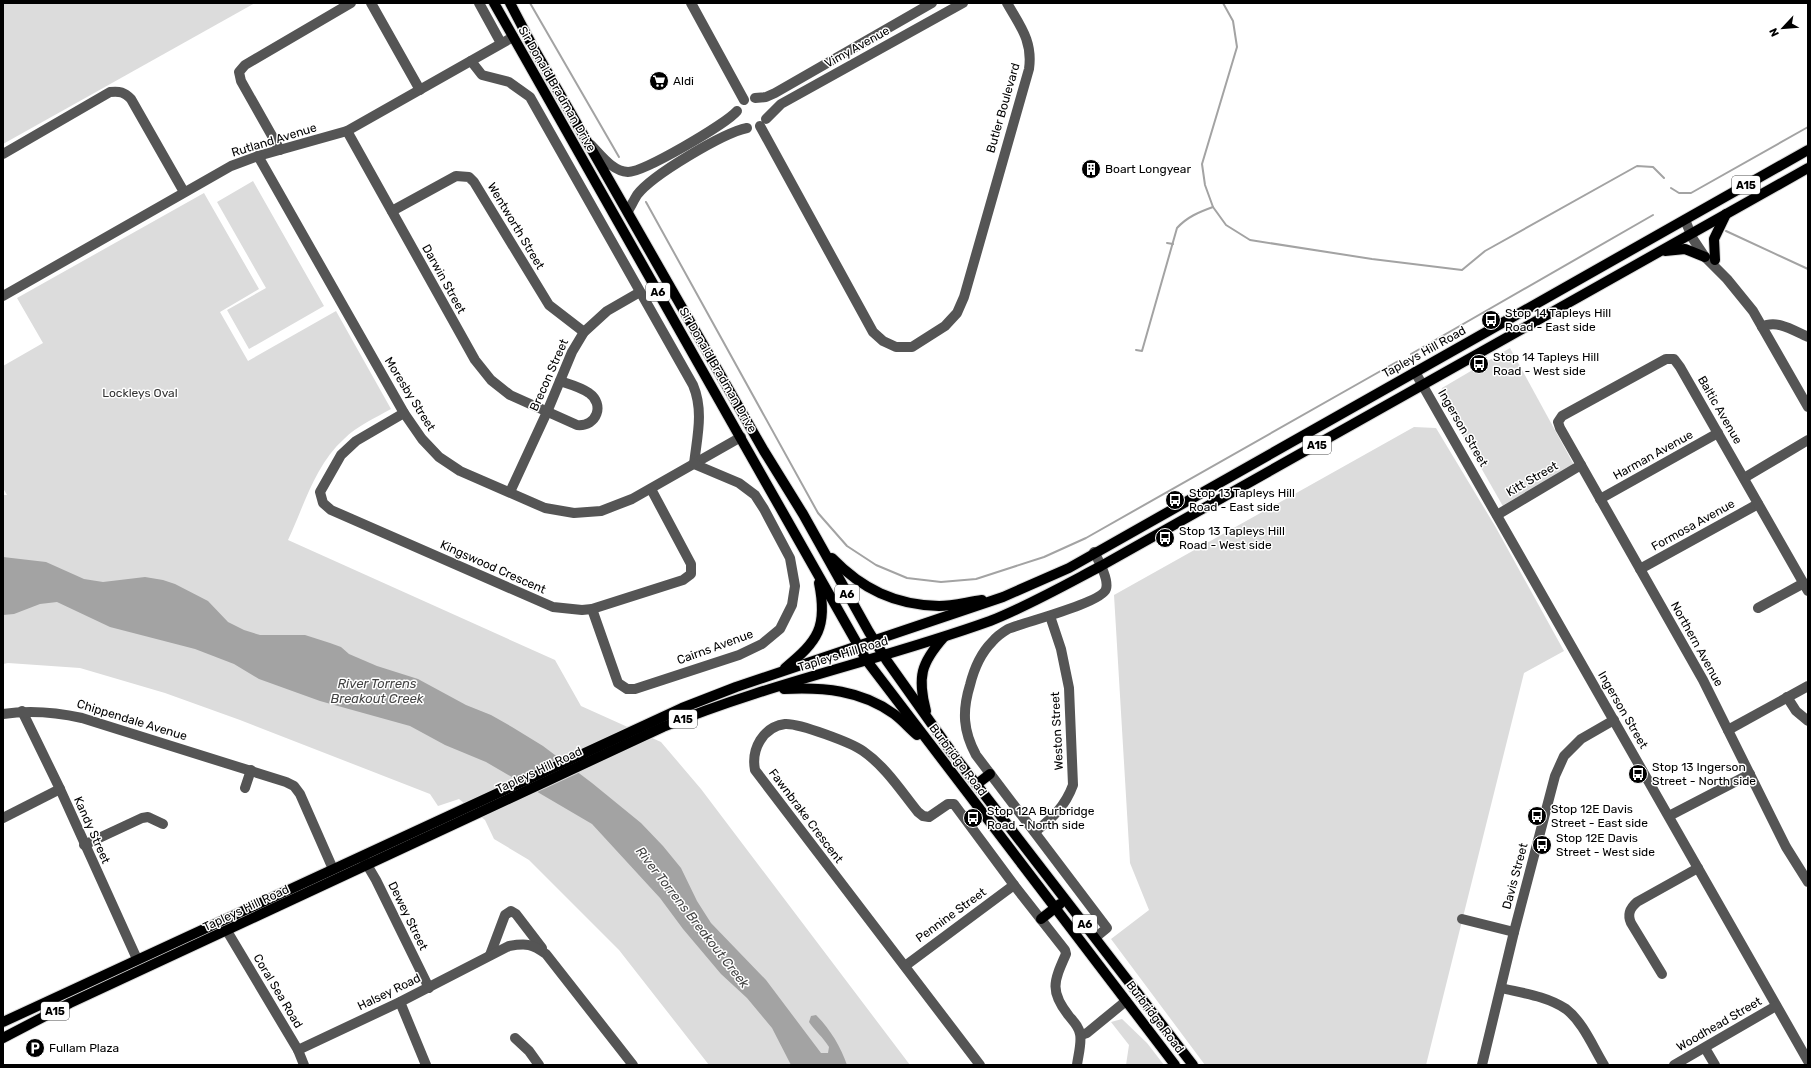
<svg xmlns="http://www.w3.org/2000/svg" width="1811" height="1068" font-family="Rubik,sans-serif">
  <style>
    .green { fill: #dcdcdc }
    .water { fill: #a3a3a3 }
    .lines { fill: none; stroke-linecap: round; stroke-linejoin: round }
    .stream { stroke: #a3a3a3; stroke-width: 2 }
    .major-casing { stroke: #dbdbdb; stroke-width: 12 }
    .minor { stroke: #555; stroke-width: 10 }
    .major { stroke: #000; stroke-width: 10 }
    .labels { text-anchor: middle; stroke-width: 3; stroke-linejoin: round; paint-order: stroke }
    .shield { fill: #fff; stroke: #4c4c4c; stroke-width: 1 }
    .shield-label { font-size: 11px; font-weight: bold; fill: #000 }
    .street-label { font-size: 12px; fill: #000; stroke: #fff }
    .poi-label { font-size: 12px; fill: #000; stroke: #fff; text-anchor: start }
    .park-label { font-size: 12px; fill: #333; stroke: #fff }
    .water-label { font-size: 13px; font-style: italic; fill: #444; stroke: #fff }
  </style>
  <rect width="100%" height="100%" fill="#fff"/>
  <g class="green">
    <path d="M3,3h252l-252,141z"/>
    <path d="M253,181l71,125 -75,43 -22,-39 39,-22 -49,-86z"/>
    <path d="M204,193l55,96 -39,23 28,49 88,-50 55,98c-16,9 -34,17 -47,30 -29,26 -40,67 -56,101l267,120 26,46 80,36 40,47 209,276h-201l-90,-115 -90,-90 -35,-21 -9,-19 -26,-21 -21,7 -8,-12 -190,-74 -75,-27 -85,-25 -72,-5 -5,1v-169h4l-4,-7v-122l40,-23 -26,-45z"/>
    <path d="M1510,348l64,117 -70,43 -64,-112 2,-8z"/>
    <path d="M1414,427l22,1 59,98 69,125 -40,22 -98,392h-221l-94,-126 38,-29 -19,-47 -16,-268z"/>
    <path d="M1122,1019l25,24 17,22h-38l3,-20 -18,-23z"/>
  </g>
  <path class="water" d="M3,557l43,5 38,17 19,3 42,-5 18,3 12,4 33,17 20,21 16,8 16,5h45l25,8 11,4 8,7 28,12 41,13 48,26 25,10 21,12 31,19 49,37 49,40 22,23 18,22 16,33 14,22 55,57 55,73h7l1,-6c-6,-10 -14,-16 -20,-25l2,-6 5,-1c14,14 25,32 31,50h-56l-19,-37 -25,-30 -26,-24 -38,-45 -23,-31 -68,-74 -106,-62 -41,-17 -35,-19 -90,-25 -61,-22 -25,-15 -39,-15 -85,-22 -53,-25 -17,2 -26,10 -11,1z"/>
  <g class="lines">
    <g class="stream">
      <path d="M530,3l89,154"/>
      <path d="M1223,3l10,18 4,26 -35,117 3,21 8,22 13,18 24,15 122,19 90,11 23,-19 152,-85 16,1 11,11"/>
      <path d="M1671,188l8,5h12l117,-66"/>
      <path d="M646,202l172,311 29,33 29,19 31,13 34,4 35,-3 68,-22 42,-19 314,-178"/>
      <path d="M1726,231l82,38"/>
      <path d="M1167,243l6,1"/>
      <path d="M1136,350l6,1 35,-123c10,-11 22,-16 36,-21"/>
      <path d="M1411,354l242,-139"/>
    </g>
    <g class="major-casing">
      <g id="major">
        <path d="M494,3l373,658 308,404"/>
        <path d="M510,3l23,44 231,404 39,63 66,118 18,29 66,93 240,311"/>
        <path d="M1665,251l20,-2 20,8"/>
        <path d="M1715,260l-1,-21 12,-25"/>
        <path d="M832,558c30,31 63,47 107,48 14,0 28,-4 43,-6"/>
        <path d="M785,668c33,-27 43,-41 34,-85"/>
        <path d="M784,689c39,-2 77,1 110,25 8,6 15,14 23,21"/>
        <path d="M926,711c-9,-34 -5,-48 18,-74"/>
        <path d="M977,784l13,-10"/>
        <path d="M1041,919l19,-15"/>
        <path d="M3,1022l679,-314 54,-21 267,-90 66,-29 739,-418"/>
        <path d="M3,1038l67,-35 593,-276c106,-44 219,-67 327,-106 38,-15 75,-36 111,-55l707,-398"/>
      </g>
    </g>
    <g class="minor">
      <path d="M371,3l49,87"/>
      <path d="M479,3l22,40"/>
      <path d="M691,3l53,97"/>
      <path d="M471,61l11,14 27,7 21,15 163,288c11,26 4,52 1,79"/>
      <path d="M755,98l11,-1 9,-4 157,-90"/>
      <path d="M766,119l15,-15 182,-101"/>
      <path d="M760,126l113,206 10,9 13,6h16l33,-21 12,-13 7,-16 65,-228c4,-28 -9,-43 -22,-66"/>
      <path d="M347,131l128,229 16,20 19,15 67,30c20,2 28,-21 12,-32 -8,-6 -20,-9 -29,-12"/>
      <path d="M591,145c10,10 21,26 37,27 16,0 98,-48 109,-61"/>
      <path d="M280,150l-39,-69 -2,-9 6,-7 106,-62"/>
      <path d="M3,154l107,-62c10,-1 14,0 21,7l53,93"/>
      <path d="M258,156l146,257 18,26 17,18 21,14 85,37 29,5 27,-2 31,-12 109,-62"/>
      <path d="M392,211l64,-35 13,1 5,5 75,123 35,27"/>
      <path d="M628,211c3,-5 6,-11 9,-16 15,-20 86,-62 110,-67"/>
      <path d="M1685,220l8,19 12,18 22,22 26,32 55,96"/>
      <path d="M3,296l228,-130 27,-10 89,-25 166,-94"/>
      <path d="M1762,327c15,-8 32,4 46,10"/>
      <path d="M1415,372l393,689"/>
      <path d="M404,413l-48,28 -15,14 -21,37 3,11 8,7 222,97 29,3 10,-1 91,-29 8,-6v-10l-40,-75"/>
      <path d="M1744,478l64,-38"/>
      <path d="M510,492l37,-80 25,-60 12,-20 23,-21 33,-19"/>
      <path d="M1600,499l118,-66"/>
      <path d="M1497,515l84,-50"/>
      <path d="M1094,552c5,9 15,28 12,37 -4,14 -82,33 -98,40 -5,3 -12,8 -16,13 -12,12 -18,27 -22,43 -8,26 -7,46 6,70l131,173 -11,9"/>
      <path d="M1640,569l118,-65"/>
      <path d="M1808,591l-128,-224 -6,-8h-8l-104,57 -4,6 2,6 143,252 83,167 22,35"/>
      <path d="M1758,608l46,-25"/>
      <path d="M592,609l26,74 9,6h8l104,-34 23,-11 18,-15 12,-24 3,-19 -5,-28 -26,-49 -9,-14 -16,-12 -45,-19"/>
      <path d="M1787,697l9,14 12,10"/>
      <path d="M22,711l38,78 77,170"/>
      <path d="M3,714c27,-4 52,-2 79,4l204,64 8,4 6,8 33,75"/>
      <path d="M1728,730l80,-44"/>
      <path d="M245,788l6,-18"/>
      <path d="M1669,816l81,-42"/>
      <path d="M3,818l57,-29"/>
      <path d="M1035,832c17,-14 30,-25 38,-47l-4,-97 -8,-39 -11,-33"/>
      <path d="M84,845l58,-27 6,-1 15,7"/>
      <path d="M363,858l13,22 53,108"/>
      <path d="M1462,919l52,13"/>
      <path d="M227,931l71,119 6,15"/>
      <path d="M490,955l15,-40 6,-4 5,3 26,34"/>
      <path d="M905,966l109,-81"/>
      <path d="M1662,974l-31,-51c-4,-9 -1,-15 6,-21l61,-34"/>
      <path d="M1501,988c21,5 46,8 65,21 17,13 27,38 38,56"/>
      <path d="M400,1002l26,63"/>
      <path d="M1081,1035l6,-2 39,-32"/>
      <path d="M515,1038l14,13 10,14"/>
      <path d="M1705,1048l10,17"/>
      <path d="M298,1050l102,-48 109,-56c18,-3 23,-2 37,8l87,111"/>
      <path d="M980,1065l-225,-295c-4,-21 8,-43 30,-46 14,-1 67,19 78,27 23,16 38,40 55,61l5,4 6,1 19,-13h6l60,81 51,65 1,4c-12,27 -17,37 3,62 5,6 10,11 11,18 2,9 -2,22 -3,31"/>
      <path d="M1482,1065l32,-133 41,-156 9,-20 17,-17 33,-19"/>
      <path d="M1674,1065l102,-59"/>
    </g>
    <use href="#major" class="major"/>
  </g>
  <defs>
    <g id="supermarket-disc" transform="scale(1)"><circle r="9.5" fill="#000" stroke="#fff"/><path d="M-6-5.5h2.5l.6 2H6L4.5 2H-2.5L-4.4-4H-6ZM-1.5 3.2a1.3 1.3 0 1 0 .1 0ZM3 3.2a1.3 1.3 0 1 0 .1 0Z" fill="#fff"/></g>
    <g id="building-disc" transform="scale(1)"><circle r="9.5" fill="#000" stroke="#fff"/><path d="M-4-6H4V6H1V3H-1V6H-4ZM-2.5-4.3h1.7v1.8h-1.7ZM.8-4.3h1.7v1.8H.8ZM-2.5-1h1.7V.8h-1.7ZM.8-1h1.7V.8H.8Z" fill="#fff"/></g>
    <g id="bus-disc" transform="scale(1)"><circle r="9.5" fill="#000" stroke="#fff"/><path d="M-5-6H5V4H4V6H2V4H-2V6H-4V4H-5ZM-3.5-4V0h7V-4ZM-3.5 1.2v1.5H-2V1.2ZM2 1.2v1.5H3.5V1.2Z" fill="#fff"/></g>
    <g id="parking-disc" transform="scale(1)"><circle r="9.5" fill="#000" stroke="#fff"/><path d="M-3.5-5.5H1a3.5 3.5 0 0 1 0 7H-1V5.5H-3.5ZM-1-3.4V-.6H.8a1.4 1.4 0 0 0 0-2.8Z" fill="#fff"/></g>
  </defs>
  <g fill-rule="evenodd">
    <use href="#supermarket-disc" x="659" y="81"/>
    <use href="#building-disc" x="1091" y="169"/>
    <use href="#bus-disc" x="1491" y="320"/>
    <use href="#bus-disc" x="1479" y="364"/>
    <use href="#bus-disc" x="1175" y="500"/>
    <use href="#bus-disc" x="1165" y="538"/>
    <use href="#bus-disc" x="1638" y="774"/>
    <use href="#bus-disc" x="1537" y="816"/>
    <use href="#bus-disc" x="973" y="818"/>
    <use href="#bus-disc" x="1542" y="845"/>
    <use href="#parking-disc" x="35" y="1048"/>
  </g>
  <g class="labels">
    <g class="shield">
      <rect x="1732" y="176" width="28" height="18" rx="3"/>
      <rect x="646" y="283" width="24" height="18" rx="3"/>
      <rect x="1303" y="436" width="28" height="18" rx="3"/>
      <rect x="835" y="585" width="24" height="18" rx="3"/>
      <rect x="669" y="710" width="28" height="18" rx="3"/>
      <rect x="1073" y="915" width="24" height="18" rx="3"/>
      <rect x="41" y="1002" width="28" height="18" rx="3"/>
    </g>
    <g class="shield-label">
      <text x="1746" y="189">A15</text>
      <text x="658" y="296">A6</text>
      <text x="1317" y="449">A15</text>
      <text x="847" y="598">A6</text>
      <text x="683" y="723">A15</text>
      <text x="1085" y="928">A6</text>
      <text x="55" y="1015">A15</text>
    </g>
    <g class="street-label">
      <text transform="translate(857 47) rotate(-29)" y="4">Vimy Avenue</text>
      <text transform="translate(557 89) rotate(60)" y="4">Sir Donald Bradman Drive</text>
      <text transform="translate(1003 108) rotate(-74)" y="4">Butler Boulevard</text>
      <text transform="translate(274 140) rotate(-17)" y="4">Rutland Avenue</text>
      <text transform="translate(516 226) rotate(59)" y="4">Wentworth Street</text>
      <text transform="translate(444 279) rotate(61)" y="4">Darwin Street</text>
      <text transform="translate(1424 352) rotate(-29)" y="4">Tapleys Hill Road</text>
      <text transform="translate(718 370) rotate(60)" y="4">Sir Donald Bradman Drive</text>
      <text transform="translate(549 375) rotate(-66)" y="4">Brecon Street</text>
      <text transform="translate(410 394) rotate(58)" y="4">Moresby Street</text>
      <text transform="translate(1720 410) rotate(60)" y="4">Baltic Avenue</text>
      <text transform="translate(1463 428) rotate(60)" y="4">Ingerson Street</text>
      <text transform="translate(1653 455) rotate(-29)" y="4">Harman Avenue</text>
      <text transform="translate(1532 479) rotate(-30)" y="4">Kitt Street</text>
      <text transform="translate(1693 525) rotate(-29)" y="4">Formosa Avenue</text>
      <text transform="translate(493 567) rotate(24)" y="4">Kingswood Crescent</text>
      <text transform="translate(1697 644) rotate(61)" y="4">Northern Avenue</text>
      <text transform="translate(715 647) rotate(-20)" y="4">Cairns Avenue</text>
      <text transform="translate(843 654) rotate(-17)" y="4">Tapleys Hill Road</text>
      <text transform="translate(1623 710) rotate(60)" y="4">Ingerson Street</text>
      <text transform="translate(132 720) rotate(17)" y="4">Chippendale Avenue</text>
      <text transform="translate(1057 731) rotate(-93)" y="4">Weston Street</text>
      <text transform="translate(958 760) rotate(53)" y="4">Burbridge Road</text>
      <text transform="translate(539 770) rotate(-25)" y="4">Tapleys Hill Road</text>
      <text transform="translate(806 816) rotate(53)" y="4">Fawnbrake Crescent</text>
      <text transform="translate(92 830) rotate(66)" y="4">Kandy Street</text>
      <text transform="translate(1515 876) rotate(-75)" y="4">Davis Street</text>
      <text transform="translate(246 908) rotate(-25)" y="4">Tapleys Hill Road</text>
      <text transform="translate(951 915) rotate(-36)" y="4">Pennine Street</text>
      <text transform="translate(408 916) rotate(64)" y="4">Dewey Street</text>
      <text transform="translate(278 991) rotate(59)" y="4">Coral Sea Road</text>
      <text transform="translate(389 992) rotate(-26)" y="4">Halsey Road</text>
      <text transform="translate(1155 1017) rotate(53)" y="4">Burbridge Road</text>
      <text transform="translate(1719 1024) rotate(-30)" y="4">Woodhead Street</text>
    </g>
    <g class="poi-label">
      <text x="673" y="85">Aldi</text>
      <text x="1105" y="173">Boart Longyear</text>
      <text x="1505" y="317">Stop 14 Tapleys Hill<tspan x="1505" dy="14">Road - East side</tspan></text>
      <text x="1493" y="361">Stop 14 Tapleys Hill<tspan x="1493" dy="14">Road - West side</tspan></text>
      <text x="1189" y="497">Stop 13 Tapleys Hill<tspan x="1189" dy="14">Road - East side</tspan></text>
      <text x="1179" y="535">Stop 13 Tapleys Hill<tspan x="1179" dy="14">Road - West side</tspan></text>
      <text x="1652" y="771">Stop 13 Ingerson<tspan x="1652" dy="14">Street - North side</tspan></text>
      <text x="1551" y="813">Stop 12E Davis<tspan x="1551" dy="14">Street - East side</tspan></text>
      <text x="987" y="815">Stop 12A Burbridge<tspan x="987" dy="14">Road - North side</tspan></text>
      <text x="1556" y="842">Stop 12E Davis<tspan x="1556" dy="14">Street - West side</tspan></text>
      <text x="49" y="1052">Fullam Plaza</text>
    </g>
    <g class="park-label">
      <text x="140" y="397">Lockleys Oval</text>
    </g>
    <g class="water-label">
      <text x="377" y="688">River Torrens<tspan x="377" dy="15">Breakout Creek</tspan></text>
      <text transform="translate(693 917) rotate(52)" y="5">River Torrens Breakout Creek</text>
    </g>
  </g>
  <rect width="1811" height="1068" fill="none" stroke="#000000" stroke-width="8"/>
  <g transform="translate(1783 28) rotate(244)" stroke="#ffffff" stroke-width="3" paint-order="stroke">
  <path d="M0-3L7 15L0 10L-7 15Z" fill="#000000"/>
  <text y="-6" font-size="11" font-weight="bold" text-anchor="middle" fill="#000000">N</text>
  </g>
</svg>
